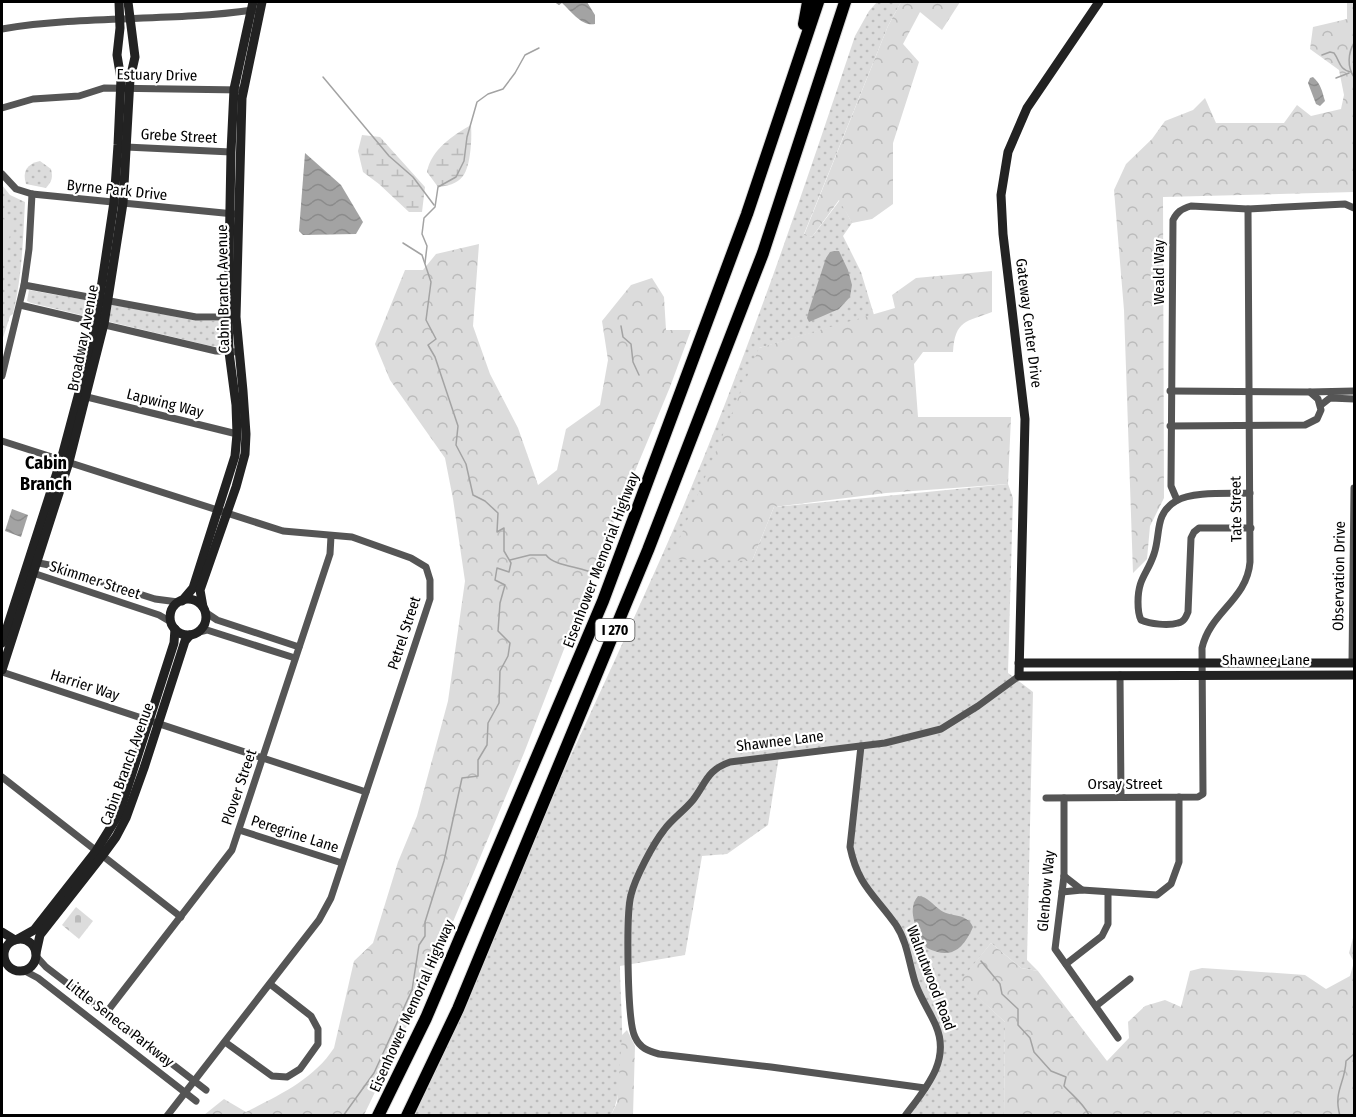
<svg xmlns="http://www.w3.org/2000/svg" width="1356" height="1117" font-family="'Fira Sans Condensed',sans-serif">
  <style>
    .green { fill: url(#green-dots) }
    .forest { fill: url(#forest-crowns) }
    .wetland { fill: url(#wetland-marsh) }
    .cemetery { fill: url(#cemetery-stones) }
    .pitch { fill: #dcdcdc }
    .water { fill: url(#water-waves) }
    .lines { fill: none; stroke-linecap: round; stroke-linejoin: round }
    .stream { stroke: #a3a3a3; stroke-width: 1.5 }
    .highway-casing { stroke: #dbdbdb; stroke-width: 14 }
    .street { stroke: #555; stroke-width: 7 }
    .secondary { stroke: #222; stroke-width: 9 }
    .highway { stroke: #000; stroke-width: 12 }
    .labels { text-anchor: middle; stroke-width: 4.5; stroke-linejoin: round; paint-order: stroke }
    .shield { fill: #fff; stroke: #4c4c4c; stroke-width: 1.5 }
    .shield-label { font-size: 14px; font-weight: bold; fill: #000 }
    .street-label { font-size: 15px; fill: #000; stroke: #fff }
    .quarter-label { font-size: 18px; font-weight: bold; fill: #000; stroke: #fff }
  </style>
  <defs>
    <pattern id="green-dots" width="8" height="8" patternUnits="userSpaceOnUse" patternTransform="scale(1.5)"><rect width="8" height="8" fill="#dcdcdc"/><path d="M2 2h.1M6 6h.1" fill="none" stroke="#bbb" stroke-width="1.8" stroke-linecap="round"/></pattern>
    <pattern id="forest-crowns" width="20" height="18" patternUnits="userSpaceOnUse" patternTransform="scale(1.5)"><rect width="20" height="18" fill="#dcdcdc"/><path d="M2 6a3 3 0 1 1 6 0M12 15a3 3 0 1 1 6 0" fill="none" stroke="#bbb"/></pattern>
    <pattern id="wetland-marsh" width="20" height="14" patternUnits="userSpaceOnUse" patternTransform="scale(1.5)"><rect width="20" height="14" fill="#dcdcdc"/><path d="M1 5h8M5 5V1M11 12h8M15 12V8" fill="none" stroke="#bbb"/></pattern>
    <pattern id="cemetery-stones" width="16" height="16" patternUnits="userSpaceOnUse" patternTransform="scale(1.5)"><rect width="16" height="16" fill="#dcdcdc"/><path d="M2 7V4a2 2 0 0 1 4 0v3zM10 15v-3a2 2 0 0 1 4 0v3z" fill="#bbb"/></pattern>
    <pattern id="water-waves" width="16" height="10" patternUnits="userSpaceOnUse" patternTransform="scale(1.5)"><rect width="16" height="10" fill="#a3a3a3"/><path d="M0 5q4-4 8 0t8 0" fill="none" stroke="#8b8b8b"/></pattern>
  </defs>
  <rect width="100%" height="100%" fill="#fff"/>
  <g class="green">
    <path d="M877,2h24l-13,24 -84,208 8,3 28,-37 12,23 -9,13 18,36 13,43 -115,33 -7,213 22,-54 234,-23 5,14 -5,175 25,19 -6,268 11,11 -17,-3 -30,-25 -30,38 44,41 -1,93h-99l35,-52 2,-20 -26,-57 -12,-48 -38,-50 -16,-41 11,-101 -82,10 -11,69 -41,29 -25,2 -17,99 -65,11c0,40 9,116 -9,149l-208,1c86,-186 174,-370 257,-556 76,-170 136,-347 195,-524l14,-25z"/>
    <path d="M40,161l11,8c2,9 1,12 -5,19l-20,-4c-4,-13 1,-20 14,-23z"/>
    <path d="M2,185l8,10 15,7c-2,38 -3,75 -12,112l-3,2 -8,25z"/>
    <path d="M29,290l175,31h20l2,26 -15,-1 -180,-43 -4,-2z"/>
  </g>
  <g class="forest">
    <path d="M901,2h59l-18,28 -22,-18 -17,32 16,18 -26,81v61l-21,15 -20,4 -13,-23 -27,37 -8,-2 84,-209z"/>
    <path d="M1347,2h7v190l-191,5 1,301 -14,28 -3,33 -14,14 -9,-263 -10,-120 12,-26 26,-25 13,-18 28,-11 12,-12 11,25h68l13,-18 14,11 30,-7 3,-14 -5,-25 -29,-21 3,-22 34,-8z"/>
    <path d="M479,244l-6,82 17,48 28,54 20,57 19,-15 9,-41 34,-24 8,-45 -6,-39 29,-36 21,-7 12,19 2,33h25l-21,57 -69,166 -77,200 -98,233 -62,129h-160l20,-16 22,13c33,-17 67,-32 88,-64l20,-87 19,-18 25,-81 19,-46 31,-115 17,-120 -12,-82 -8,-41 -55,-78 -15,-36 30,-74h18l13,-16z"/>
    <path d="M992,271v41c-26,10 -37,8 -39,40h-30l-9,12 4,53h93l-3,67 -122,9 -112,14 -22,54 -81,-2 88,-211 136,-40 -3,-13 24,-17z"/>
    <path d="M1354,934v181h-350l1,-93 -45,-41 31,-38 30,25 17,3 69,90 22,-23 -1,-16 17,-16 20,-6 16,7 9,-36 12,-3 103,7 21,14 24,-13 4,-14 -5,-9z"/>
    <path d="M627,1030l8,16 -2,69h-22l6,-12 5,-68z"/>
  </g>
  <g class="wetland">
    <path d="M471,125c1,12 0,41 -8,51 -6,8 -16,10 -25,11l-11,-15c4,-22 26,-37 44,-47z"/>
    <path d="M362,135l18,2 45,50 -3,25h-13l-30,-28 -16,-12 -5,-21z"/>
  </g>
  <path class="cemetery" d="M76,907l17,14 -14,18 -17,-14z"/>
  <path class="pitch" d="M2,219l8,2 2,5 -10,44z"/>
  <g class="water">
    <path d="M554,2h33l8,13v9c-13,3 -24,-13 -33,-21l-3,2z"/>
    <path d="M1313,77c8,7 9,14 12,24l-5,5 -4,-2 -8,-21 2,-5z"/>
    <path d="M305,153l36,32 22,37 -7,12 -53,1 -4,-4z"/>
    <path d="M834,251h5l9,19 4,15 -2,12 -11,12 -30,13 -2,-4 2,-8 17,-52 4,-6z"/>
    <path d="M12,509l16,6 -7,22 -16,-6z"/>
    <path d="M918,896c10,1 13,7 21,13 10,9 28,3 34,18 -10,22 -21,33 -46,21 -8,-14 -22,-37 -9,-52z"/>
  </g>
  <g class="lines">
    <g class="stream">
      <path d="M1354,43c-6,10 -7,24 0,34"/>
      <path d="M1322,55l8,-3 4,1c6,8 5,17 17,19"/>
      <path d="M323,77l66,79 24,21 21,28"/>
      <path d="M1336,78l13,-5"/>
      <path d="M425,263l2,-17 -5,-12 2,-16 11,-11 3,-20 18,-10 8,-16 3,-24 10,-35 11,-8 15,-5 12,-16 10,-18 14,-7"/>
      <path d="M621,326l2,11 8,7 2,18 6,13"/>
      <path d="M510,560l20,-5h16c9,12 35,11 52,20"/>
      <path d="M981,961l19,23 2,10 16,15v16l12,13 4,14 17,19 15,6 -2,9c9,10 19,17 25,29l-4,1"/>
      <path d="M343,1116l31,-43 38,-83 7,-45 6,-9v-14l19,-61 18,-83 16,-2v-16l9,-15 1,-22 11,-20 1,-32 8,-15 2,-13 -12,-12 2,-28 5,-18 -10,-5 2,-12 12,4 2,-9 -7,-12v-23l-7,4 1,-19 -13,-12 -12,-6 -7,-31 -10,-19 2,-19 -23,-69 -7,-12 8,-6 -10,-19 5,-38 -9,-27 -19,-12"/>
      <path d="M1340,1116c-7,-25 5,-32 6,-55l8,-7"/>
    </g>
    <g class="highway-casing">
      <g id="highway">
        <path d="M804,24l4,-22"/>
        <path d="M378,1116l48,-98 177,-417 144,-387 71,-212"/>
        <path d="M407,1116l51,-107 190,-459 115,-297 82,-251"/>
      </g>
    </g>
    <g class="street">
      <path d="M2,29c83,-14 167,-7 251,-19"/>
      <path d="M2,108l31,-9 46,-3 25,-8 138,2"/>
      <path d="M126,147l105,5"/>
      <path d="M2,174l14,15 16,5 202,20"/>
      <path d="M24,285l172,32h34"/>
      <path d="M20,305l196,46 22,1"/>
      <path d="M2,376l22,-91 5,-36 3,-55"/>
      <path d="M1310,392l44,-1"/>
      <path d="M87,397l150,37"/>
      <path d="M1321,405l9,-7 24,1"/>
      <path d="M1170,426l135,-1 12,-6 4,-9 -3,-11 -8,-7 -140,-1"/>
      <path d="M2,441l281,90 69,6 59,21 15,9 4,13v19l-99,299 -12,22 -152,196"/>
      <path d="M1250,493c-20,1 -57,-2 -74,8 -22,13 -15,33 -22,53 -7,21 -16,24 -16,48 0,7 0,12 3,18 9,4 27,6 37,3 6,-1 8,-6 10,-11l3,-74 3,-6 5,-4h52"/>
      <path d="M1177,500l-6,-14 2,-266c4,-8 8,-11 18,-14l57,3 97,-5 9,4"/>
      <path d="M34,562l15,3 106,34 23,3"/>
      <path d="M31,570l2,3 126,42 12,7"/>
      <path d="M205,612l12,8 82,27"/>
      <path d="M199,632l8,-2 88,28"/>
      <path d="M1352,663l2,-175"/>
      <path d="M2,672l364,120"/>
      <path d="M1120,675l1,122"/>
      <path d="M861,746l-11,101c8,39 25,48 46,78 12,18 13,40 20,60 5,14 14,27 20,41 15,35 -11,63 -31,90"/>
      <path d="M2,777l179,140"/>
      <path d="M1046,798l152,-1 5,-3 -1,-146c8,-36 45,-48 48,-86l-2,-353"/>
      <path d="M1064,798v78l-9,73 63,89"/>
      <path d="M239,830l103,33"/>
      <path d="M1082,890l75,5 14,-11 8,-22v-65"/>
      <path d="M1062,892l20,-2 -18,-14"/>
      <path d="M36,956l10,11 160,123"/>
      <path d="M1066,964l36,-28 6,-12v-31"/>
      <path d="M23,970l15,8 158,123"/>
      <path d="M1096,1006l34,-27"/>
      <path d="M106,1013l126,-163 98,-296 1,-18"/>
      <path d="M225,1042l47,34 15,1 13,-8 18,-25v-15l-7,-13 -41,-32"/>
      <path d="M925,1088l-154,-21 -112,-13c-11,-3 -19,-6 -24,-17 -8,-15 -9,-124 -4,-142 4,-17 22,-51 33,-65 8,-11 20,-19 29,-30 13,-17 14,-30 37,-38l155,-19 56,-14 37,-23 41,-30"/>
    </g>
    <g class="secondary">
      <path d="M1099,2l-72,106 -19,44 -7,43 2,39 22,185 -6,257 335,-1"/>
      <circle cx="188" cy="617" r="18"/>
      <path d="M182,601l11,-13 42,-132 2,-22 -1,-29 -7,-53 -1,-35 3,-165 3,-63 19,-87"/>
      <path d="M203,607l-3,-17 36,-103 9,-33 1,-20 -3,-43 -7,-74 6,-219 20,-96"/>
      <path d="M2,643l59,-183 27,-101 8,-37 18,-120 4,-57 3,-66 -4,-24 3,-27 -1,-26"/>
      <path d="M1019,663h335"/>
      <path d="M2,670l67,-208 35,-138 19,-121 7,-124 5,-22 -7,-55"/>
      <path d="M2,932l13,8"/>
      <path d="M18,939l16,-9 62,-79 23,-37 55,-171 1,-14"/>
      <circle cx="20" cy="955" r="16"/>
      <path d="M36,953l4,-18 62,-79 14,-19 10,-19 18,-50 41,-127 5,-6"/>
    </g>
    <use href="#highway" class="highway"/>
  </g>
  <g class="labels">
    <rect class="shield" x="595.5" y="619" width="39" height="22" rx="4.5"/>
    <g class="shield-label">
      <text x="615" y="635">I 270</text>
    </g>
    <g class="street-label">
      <text transform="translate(157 75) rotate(1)" y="5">Estuary Drive</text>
      <text transform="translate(179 136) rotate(3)" y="5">Grebe Street</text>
      <text transform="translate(117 190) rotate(6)" y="5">Byrne Park Drive</text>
      <text transform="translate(1159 272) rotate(-90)" y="5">Weald Way</text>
      <text transform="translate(223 289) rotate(-91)" y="5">Cabin Branch Avenue</text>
      <text transform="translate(1029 323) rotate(83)" y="5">Gateway Center Drive</text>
      <text transform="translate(83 338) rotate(-79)" y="5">Broadway Avenue</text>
      <text transform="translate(165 403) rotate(14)" y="5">Lapwing Way</text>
      <text transform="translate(1236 509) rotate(-91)" y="5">Tate Street</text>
      <text transform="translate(601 560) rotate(-69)" y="5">Eisenhower Memorial Highway</text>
      <text transform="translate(1339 576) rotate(-89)" y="5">Observation Drive</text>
      <text transform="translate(95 580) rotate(18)" y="5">Skimmer Street</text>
      <text transform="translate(404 633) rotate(-72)" y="5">Petrel Street</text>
      <text x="1266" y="665">Shawnee Lane</text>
      <text transform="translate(85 685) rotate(18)" y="5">Harrier Way</text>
      <text transform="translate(780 741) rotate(-7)" y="5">Shawnee Lane</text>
      <text transform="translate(127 764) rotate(-70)" y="5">Cabin Branch Avenue</text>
      <text x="1125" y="789">Orsay Street</text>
      <text transform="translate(239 787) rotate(-71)" y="5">Plover Street</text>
      <text transform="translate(295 834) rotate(18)" y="5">Peregrine Lane</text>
      <text transform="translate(1046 891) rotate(-85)" y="5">Glenbow Way</text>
      <text transform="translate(931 978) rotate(69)" y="5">Walnutwood Road</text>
      <text transform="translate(412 1006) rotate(-66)" y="5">Eisenhower Memorial Highway</text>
      <text transform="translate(120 1023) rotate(38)" y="5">Little Seneca Parkway</text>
    </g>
    <g class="quarter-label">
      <text x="46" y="469">Cabin<tspan x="46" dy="21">Branch</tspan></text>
    </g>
  </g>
  <rect width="1356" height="1117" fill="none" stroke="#000000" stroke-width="6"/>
</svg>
